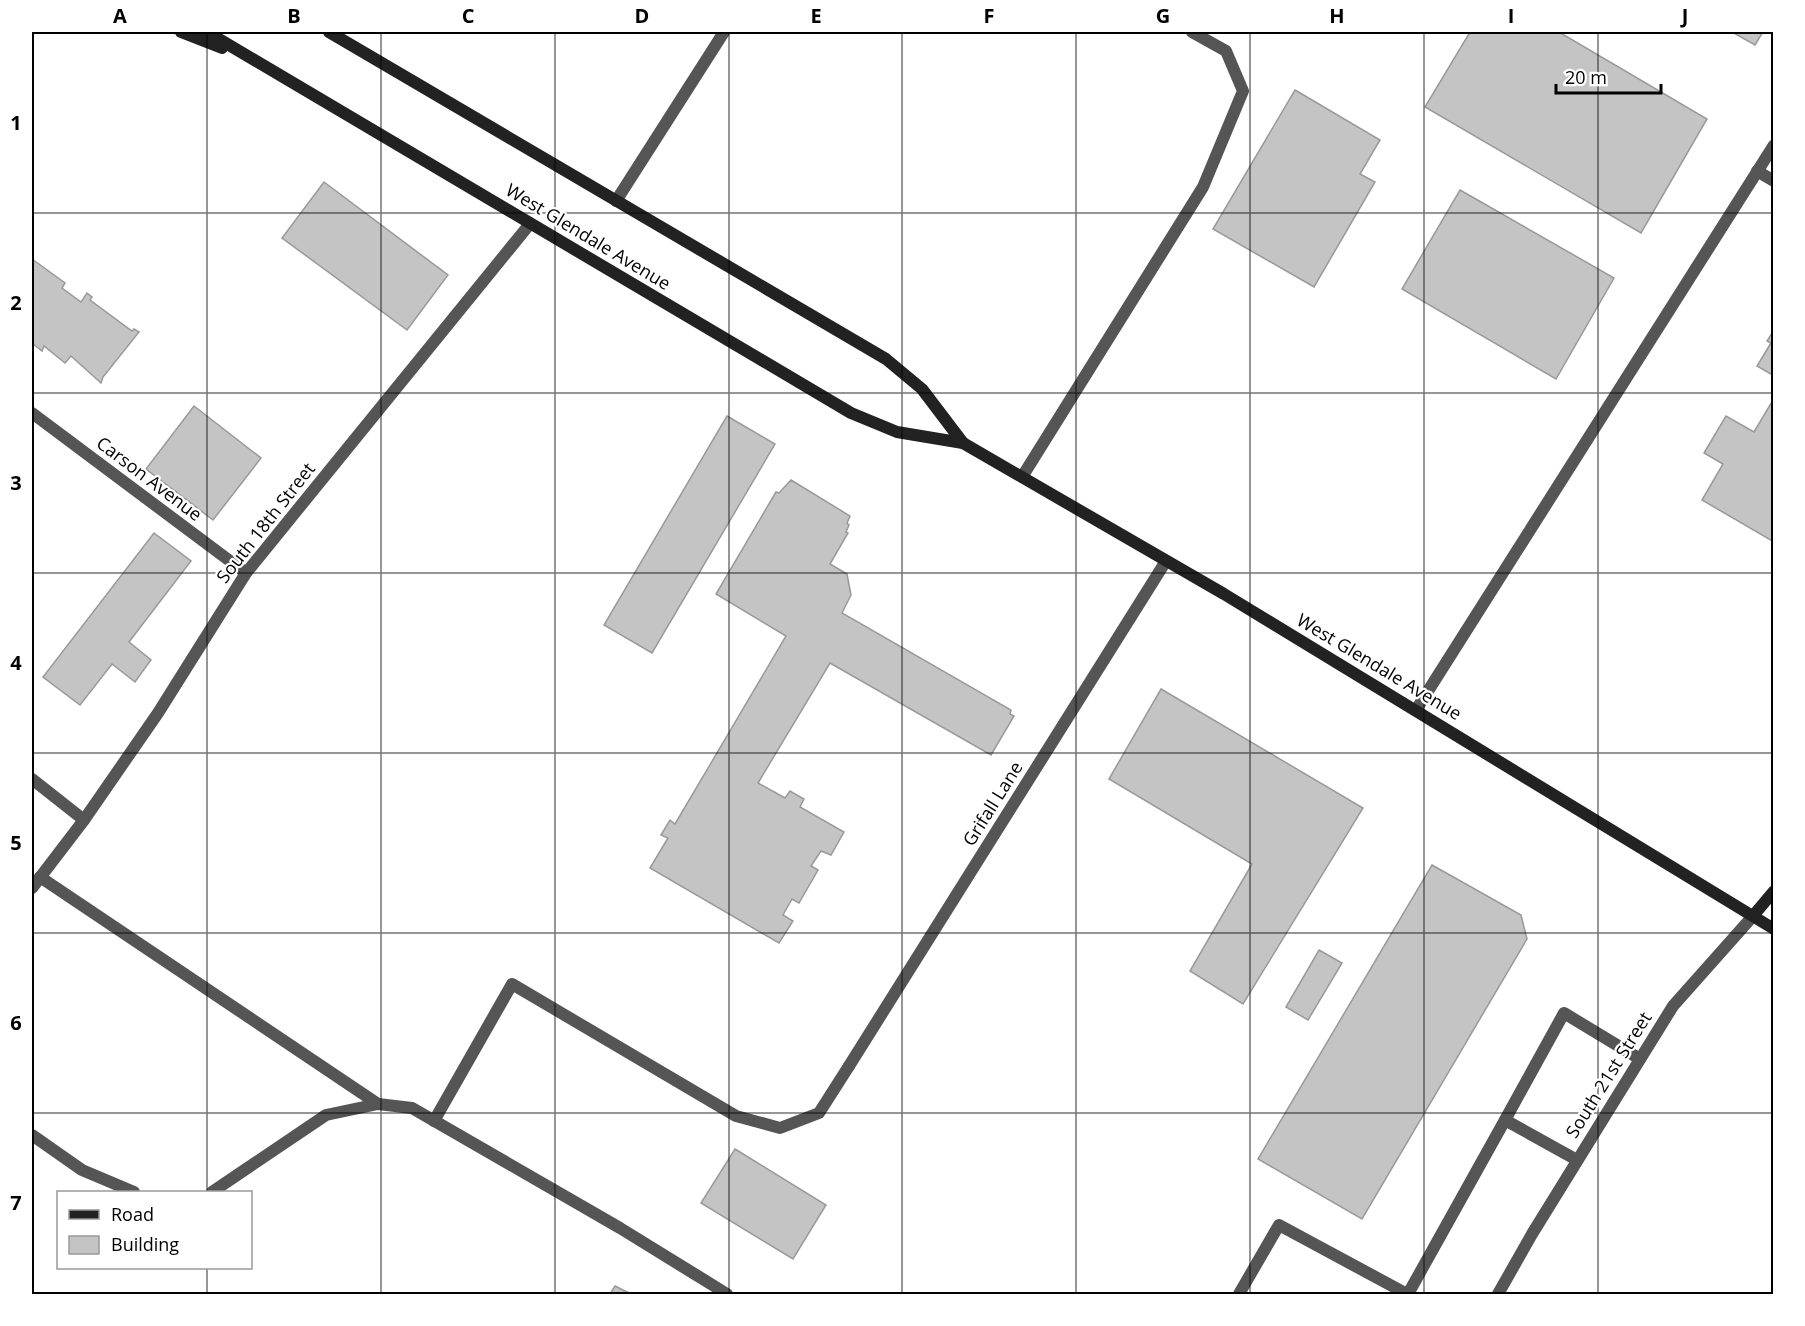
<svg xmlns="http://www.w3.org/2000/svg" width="1805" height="1326" font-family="'Open Sans',sans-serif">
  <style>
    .building { fill: #c4c4c4; stroke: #999; stroke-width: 1.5 }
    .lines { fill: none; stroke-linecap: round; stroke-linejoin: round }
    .lane { stroke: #555; stroke-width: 12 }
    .street { stroke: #555; stroke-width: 12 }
    .secondary { stroke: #222; stroke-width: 12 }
    .grid { fill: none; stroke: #000; stroke-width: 1.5; stroke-opacity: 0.55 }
    .labels { text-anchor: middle; stroke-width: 4.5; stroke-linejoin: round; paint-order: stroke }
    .street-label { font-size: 18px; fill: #000; stroke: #fff }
    .neatline { fill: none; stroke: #000; stroke-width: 2 }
    .grid-label { font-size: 20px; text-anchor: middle; font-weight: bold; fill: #000 }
  </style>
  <rect width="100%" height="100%" fill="#fff"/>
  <g class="building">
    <path d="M1470,32h89l148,87 -66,114 -216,-126z"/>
    <path d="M1732,32h31l-8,13z"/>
    <path d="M1295,90l85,50 -20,34 15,8 -61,105 -101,-58z"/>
    <path d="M324,182l124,93 -41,55 -125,-92z"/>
    <path d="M1460,190l154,88 -58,101 -154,-90z"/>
    <path d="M32,259l33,24 -3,5 19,14 6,-9 5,4 -2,3 42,31 2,-2 5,3 -36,45 -2,6 -30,-27 -6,7 -21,-17 -2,5 -10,-8z"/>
    <path d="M1774,330v46l-17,-10 14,-23 -4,-2z"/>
    <path d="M1773,400l1,1v141l-72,-42 21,-36 -19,-11 22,-37 28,16z"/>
    <path d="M194,406l67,52 -48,62 -67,-51z"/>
    <path d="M727,416l48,28 -123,209 -48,-28z"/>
    <path d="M791,480l59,36 -3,7 2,2 -3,7 2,1 -18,31 17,10 4,21 -9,18 169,97 -1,4 4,2 -23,39 -161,-92 -72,120 27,15 5,-7 14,8 -4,8 44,25 -13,23 -10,-4 -10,15 7,4 -19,33 -7,-4 -9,16 10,6 -14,22 -129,-75 18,-30 -7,-3 9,-15 5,4 111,-188 -70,-42 60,-102 3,1z"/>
    <path d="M154,533l37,28 -62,81 22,18 -16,22 -23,-18 -32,41 -37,-28z"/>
    <path d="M1161,689l202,119 -120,196 -53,-33 62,-107 -143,-85z"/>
    <path d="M1432,865l89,50 6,24 -165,280 -104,-60z"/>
    <path d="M1319,950l23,13 -34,57 -22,-13z"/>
    <path d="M735,1149l91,56 -33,54 -92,-56z"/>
    <path d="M615,1286l16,8h-21z"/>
  </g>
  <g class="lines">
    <g class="lane">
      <path d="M1757,171l17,10"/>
      <path d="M616,201l108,-169"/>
      <path d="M1022,477l181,-290 40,-96 -17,-40 -34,-19"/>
      <path d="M1416,710l358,-565"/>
      <path d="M40,877l338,227"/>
      <path d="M1505,1120l59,-107 76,46"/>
      <path d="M434,1121l78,-137 224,132 44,12 39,-15 30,-47"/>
      <path d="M32,1135l50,35 52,22"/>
      <path d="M212,1192l114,-77 52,-11 34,4 208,120 107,66"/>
      <path d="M1239,1294l40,-69 128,69"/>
      <path d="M1408,1294l97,-174 72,40"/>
    </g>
    <g class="street">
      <path d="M32,413l214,160"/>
      <path d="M32,779l52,41"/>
      <path d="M32,888l52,-68 74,-107 88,-140 283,-348"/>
      <path d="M849,1066l317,-505"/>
      <path d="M1498,1294l34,-60 141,-228 80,-90"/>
    </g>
    <g class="secondary">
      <path d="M181,32l41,16"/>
      <path d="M207,32l644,381 46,19 66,11 261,151 550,335"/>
      <path d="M329,32l557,327 36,30 41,54"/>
      <path d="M1753,916l21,-25"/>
    </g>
  </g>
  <path class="grid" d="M207,32v1160M381,32v1262M555,32v1262M729,32v1262M902,32v1262M1076,32v1262M1250,32v1262M1424,32v1262M1598,32v1262M32,213h1742M32,393h1742M32,573h1742M32,753h1742M32,933h1742M32,1113h1742M207,1268v26"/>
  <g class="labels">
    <g class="street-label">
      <text transform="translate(588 237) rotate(31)" y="6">West Glendale Avenue</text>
      <text transform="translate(149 479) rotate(37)" y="6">Carson Avenue</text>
      <text transform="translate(266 523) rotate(-52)" y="6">South 18th Street</text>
      <text transform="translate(1379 667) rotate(31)" y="6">West Glendale Avenue</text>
      <text transform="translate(993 804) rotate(-58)" y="6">Grifall Lane</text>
      <text transform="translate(1609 1075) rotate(-58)" y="6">South 21st Street</text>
    </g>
  </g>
  <rect width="1805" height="1326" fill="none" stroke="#ffffff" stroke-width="66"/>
  <rect x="57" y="1191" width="195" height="78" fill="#ffffff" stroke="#999999" stroke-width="1.5"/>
  <rect x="69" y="1210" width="30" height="9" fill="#222222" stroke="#999999" stroke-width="1.5"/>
  <text x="111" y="1221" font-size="18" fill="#000000">Road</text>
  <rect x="69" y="1236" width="30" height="18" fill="#c4c4c4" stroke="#999999" stroke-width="1.5"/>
  <text x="111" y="1251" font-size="18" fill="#000000">Building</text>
  <path d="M1556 84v9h105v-9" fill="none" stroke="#000000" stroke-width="3"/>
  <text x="1565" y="84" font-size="18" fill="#000000" stroke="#ffffff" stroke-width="4.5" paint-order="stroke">20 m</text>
  <rect x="33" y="33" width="1739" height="1260" class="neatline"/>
  <g class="grid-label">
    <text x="120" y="23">A</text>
    <text x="294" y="23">B</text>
    <text x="468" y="23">C</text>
    <text x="642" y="23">D</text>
    <text x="816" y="23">E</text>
    <text x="989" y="23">F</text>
    <text x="1163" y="23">G</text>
    <text x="1337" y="23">H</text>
    <text x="1511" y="23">I</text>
    <text x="1685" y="23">J</text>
    <text x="16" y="130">1</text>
    <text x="16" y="310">2</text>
    <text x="16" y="490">3</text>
    <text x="16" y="670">4</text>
    <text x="16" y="850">5</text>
    <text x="16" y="1030">6</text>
    <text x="16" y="1210">7</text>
  </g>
</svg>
